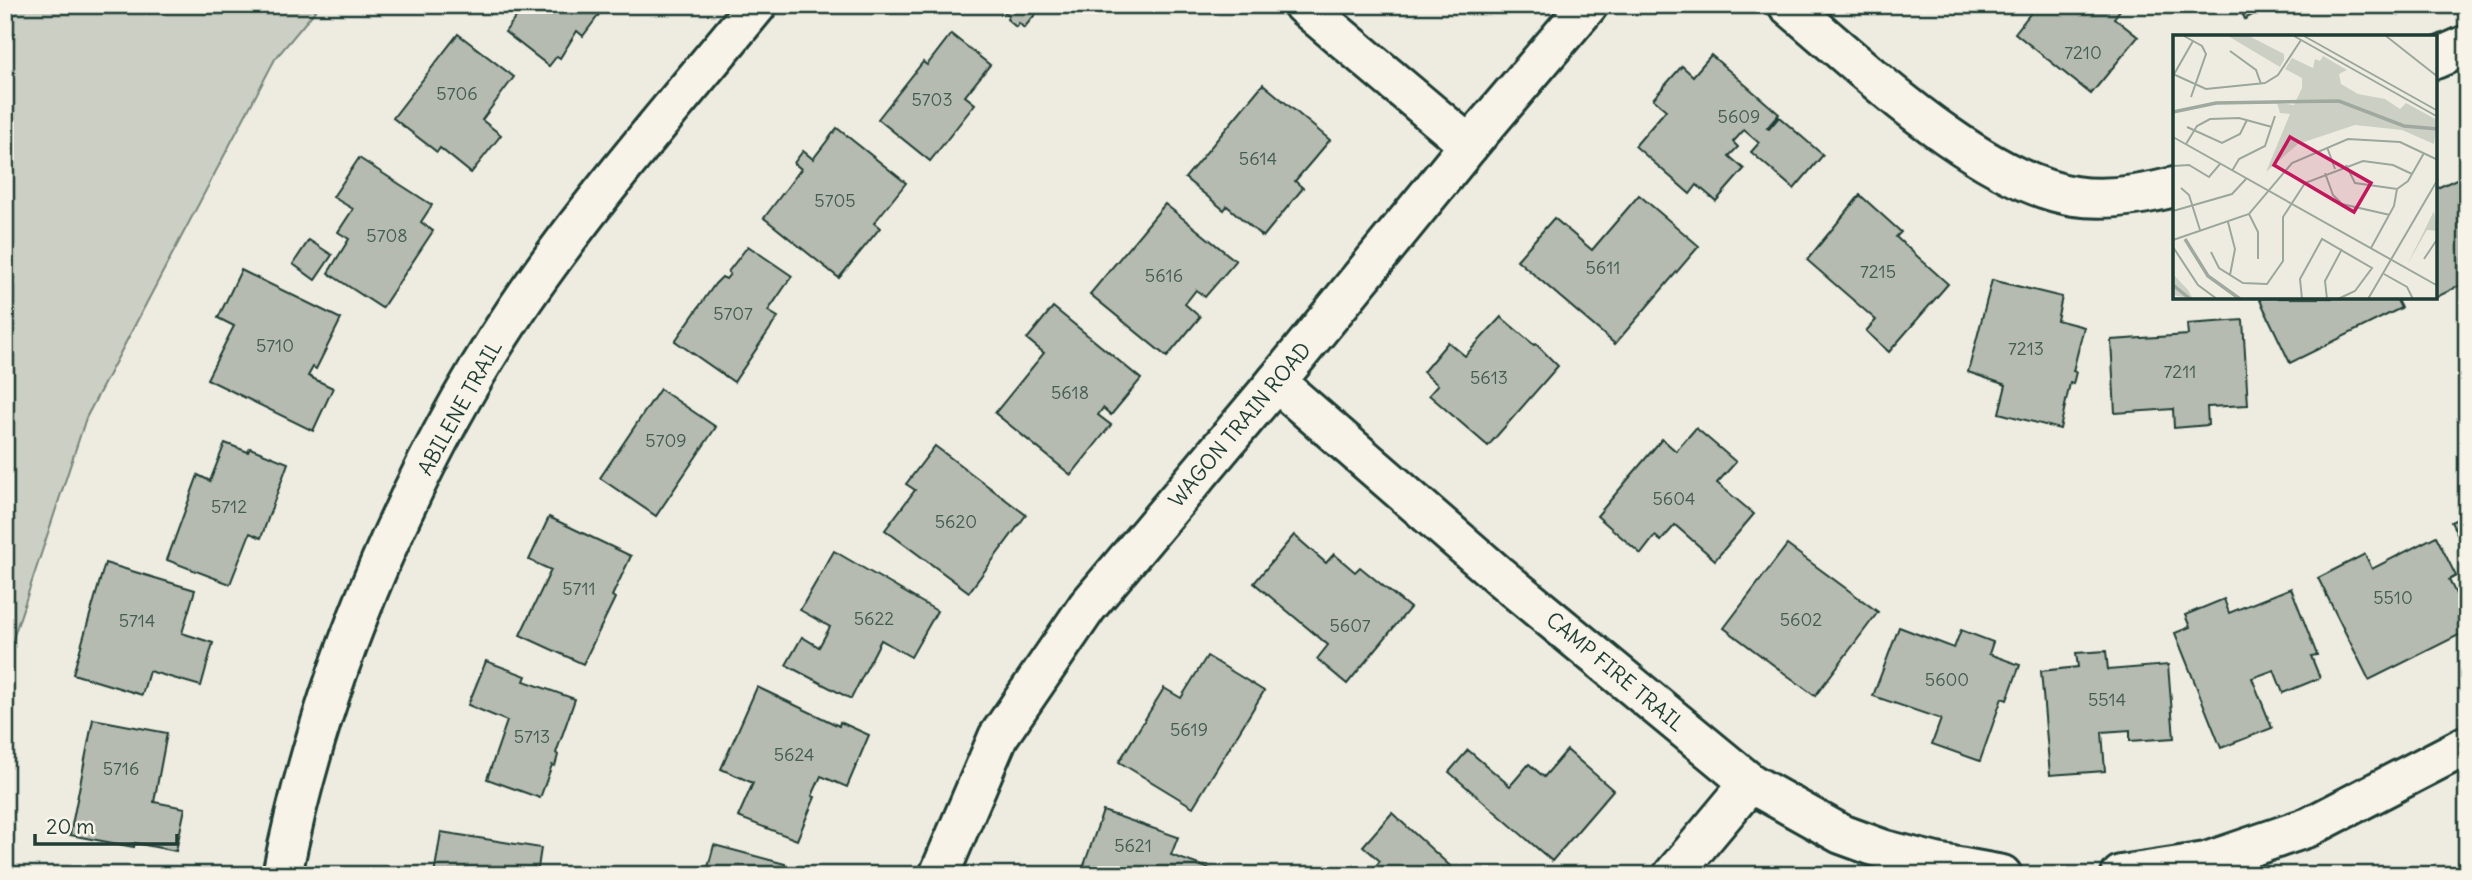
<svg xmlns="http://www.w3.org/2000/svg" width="2472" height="880" font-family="Delius,sans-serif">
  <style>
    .green { fill: #cccfc4; stroke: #76867c; stroke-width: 2 }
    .building { fill: #b5bbb0; stroke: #1f3d34; stroke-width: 2 }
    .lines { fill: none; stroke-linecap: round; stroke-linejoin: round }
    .street-casing { stroke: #1f3d34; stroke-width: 44 }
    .street { stroke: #f7f3e8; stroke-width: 38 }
    .labels { text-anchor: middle; stroke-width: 6; stroke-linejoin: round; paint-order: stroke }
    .number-label { font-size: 18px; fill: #445c53 }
    .street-label { font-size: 21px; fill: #1f3d34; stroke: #f7f3e8 }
    .inset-river { fill: none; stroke: #9fa99f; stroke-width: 3.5 }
    .inset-road { fill: none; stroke: #9ba69c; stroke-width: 2 }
    .view { fill: #c2185b; fill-opacity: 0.15; stroke: #c2185b; stroke-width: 3.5 }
    .inset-edge { fill: none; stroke: #1f3d34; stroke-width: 3.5 }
  </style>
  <rect width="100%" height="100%" fill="#eeece1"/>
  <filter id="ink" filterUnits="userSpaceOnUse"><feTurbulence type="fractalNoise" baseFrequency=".0143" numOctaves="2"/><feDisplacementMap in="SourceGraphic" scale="14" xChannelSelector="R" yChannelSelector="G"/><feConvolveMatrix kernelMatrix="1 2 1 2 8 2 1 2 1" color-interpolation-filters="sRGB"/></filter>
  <g filter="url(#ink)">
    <path class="green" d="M5,5h315l-45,54 -189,359 -81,245z"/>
    <g class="building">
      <path d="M525,5h81l-23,31 -6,-5 -17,27 -3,-2 -8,10 -44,-34z"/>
      <path d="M997,5h46l-19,23 -5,-5 -3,4 -9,-8 2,-3z"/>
      <path d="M2037,5h87l-10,13 24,19 -47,57 -76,-61z"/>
      <path d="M2238,5h32l-25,14z"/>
      <path d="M458,34l56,43 -32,43 19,15 -30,38 -31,-25 -3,4 -44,-34z"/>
      <path d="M951,34l39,31 -25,31 10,8 -45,57 -52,-42 45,-57 4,3z"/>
      <path d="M1711,55l68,59 -12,14 2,1 10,-12 44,38 -29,34 -43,-37 8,-9 -15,-13 -11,12 5,5 -9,9 15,13 -28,32 -19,-16 -7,9 -55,-48 31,-36 -13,-11 29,-33 11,10z"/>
      <path d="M1263,84l67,56 -35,41 8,7 -40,49 -36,-31 -3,4 -39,-32z"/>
      <path d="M837,128l69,55 -32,40 6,5 -41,50 -75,-60 37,-49 -7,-6 9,-12 10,8z"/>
      <path d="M359,158l73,47 -11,17 12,9 -51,77 -54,-35 21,-34 -11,-7 15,-23 -20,-12z"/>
      <path d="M2467,174v108l-32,16v-109z"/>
      <path d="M1639,195l60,51 -84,98 -98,-84 37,-42 38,32z"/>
      <path d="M1860,195l41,37 -5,5 52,47 -59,68 -23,-21 10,-11 -69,-60z"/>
      <path d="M1165,204l71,57 -31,36 -9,-7 -11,14 15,13 -33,40 -77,-63z"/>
      <path d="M309,240l23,15 -17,25 -22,-16z"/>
      <path d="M748,246l44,30 -24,35 10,6 -44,65 -59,-41 40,-57 7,-7 4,2 4,-5 -2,-2z"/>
      <path d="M241,270l100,49 -25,50 -3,-2 -5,9 25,12 -20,43 -106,-52 27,-53 -16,-8z"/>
      <path d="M1992,280l70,17 -5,23 27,7 -11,44 3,1 -3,12 -3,-1 -10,46 -61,-16 7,-28 -38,-13z"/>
      <path d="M2259,298h137l5,10 -111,55z"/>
      <path d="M1053,307l88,72 -30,36 -8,-7 -5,7 13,10 -40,50 -76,-62 49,-60 -17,-14z"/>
      <path d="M1501,317l33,28 2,-1 22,22 -70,80 -59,-51 9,-10 -15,-13 25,-30 17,14z"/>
      <path d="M2243,320l5,85 -41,2 1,18 -34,3 -1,-19 -58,4 -4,-73 77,-5 -1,-11z"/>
      <path d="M660,389l56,38 -60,89 -56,-38z"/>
      <path d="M1696,428l40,34 -19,21 37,31 -39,46 -40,-35 -14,16 -6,-5 -14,18 -44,-38 65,-77 14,12z"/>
      <path d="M225,443l23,9 2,-4 38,15 -27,75 -11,-5 -20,51 -63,-24 31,-85 12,6z"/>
      <path d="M935,446l91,69 -57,77 -84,-62 30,-40 -9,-6z"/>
      <path d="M2467,514v38l-16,-30z"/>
      <path d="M549,517l82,39 -19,40 3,2 -32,66 -63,-29 31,-65 -22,-10z"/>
      <path d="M1294,535l32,28 8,-9 21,18 5,-5 50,41 -63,76 -30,-25 11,-14 -74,-62z"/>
      <path d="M2436,536l20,40 -7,4 18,36v15l-98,49 -51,-102 47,-24 7,15z"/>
      <path d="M1787,545l91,67 -63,84 -91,-68z"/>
      <path d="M834,551l103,60 -26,46 -30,-17 -30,59 -65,-34 16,-28 17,10 11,-20 -30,-17z"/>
      <path d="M105,563l90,27 -13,43 31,10 -12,43 -52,-15 -7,24 -69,-21z"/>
      <path d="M2291,588l26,67 -6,1 9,22 -37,15 -9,-23 -22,8 20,50 -51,20 -46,-115 15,-6 -5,-12 39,-16 5,14z"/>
      <path d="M1899,627l55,21 7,-18 32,12 -4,12 31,11 -13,35 -5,-2 -22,63 -48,-17 9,-25 -68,-23z"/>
      <path d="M2106,651l2,19 60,-5 6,73 -44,3v-11l-28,2 3,39 -55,4 -9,-104 37,-4 -2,-14z"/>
      <path d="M1207,656l57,35 -71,116 -74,-45 45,-74 17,10z"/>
      <path d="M486,661l40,15 -2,5 51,18 -19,54 2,2 -3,11 -3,-1 -12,33 -53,-19 20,-58 -39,-16z"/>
      <path d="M757,687l82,39 1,-4 29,13 -22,52 -26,-11 -9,20 3,1 -18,43 -59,-23 15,-34 -32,-14z"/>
      <path d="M93,719l74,14 -13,69 31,6 -9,43 -41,-8 -1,4 -64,-12z"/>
      <path d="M1468,750l42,36 19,-22 15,13 23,-27 46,40 -61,71 -103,-89z"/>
      <path d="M1103,811l75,26 -7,18 42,15 -2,5h-117l1,-3 -12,-4z"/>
      <path d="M1392,813l68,62h-92l12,-14 -17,-15z"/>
      <path d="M441,832l100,16 -4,27h-103z"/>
      <path d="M714,845l71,19 -3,11h-76z"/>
      <path d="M2467,867v8h-16z"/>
      <path d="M58,869l23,6h-24z"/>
    </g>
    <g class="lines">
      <g class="street-casing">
        <g id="street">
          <path d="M1303,5l166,140"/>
          <path d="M1788,5c74,62 191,176 286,191 33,5 69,-1 100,-9"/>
          <path d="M2435,59l32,-14"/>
          <path d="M1276,382l222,193 252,208 91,51 44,16 51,13 66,12"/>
          <path d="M282,875c40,-204 136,-429 257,-598 67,-94 144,-182 218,-272"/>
          <path d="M939,875l59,-138 89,-130 189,-225 193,-237 119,-140"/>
          <path d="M1673,875l77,-92"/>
          <path d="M2121,875l85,-13 103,-35 158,-82"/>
        </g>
      </g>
      <use href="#street" class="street"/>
    </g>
  </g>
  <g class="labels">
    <g class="number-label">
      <text x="2083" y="59">7210</text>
      <text x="457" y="100">5706</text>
      <text x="932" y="106">5703</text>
      <text x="1739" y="123">5609</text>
      <text x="1258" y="165">5614</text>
      <text x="835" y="207">5705</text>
      <text x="387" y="242">5708</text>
      <text x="1603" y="274">5611</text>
      <text x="1878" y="278">7215</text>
      <text x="1164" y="282">5616</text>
      <text x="733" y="320">5707</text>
      <text x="275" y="352">5710</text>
      <text x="2026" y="355">7213</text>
      <text x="2180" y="378">7211</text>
      <text x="1489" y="384">5613</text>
      <text x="1070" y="399">5618</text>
      <text x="666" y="447">5709</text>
      <text x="1674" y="505">5604</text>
      <text x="229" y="513">5712</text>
      <text x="956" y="528">5620</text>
      <text x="579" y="595">5711</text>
      <text x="2393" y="604">5510</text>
      <text x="874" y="625">5622</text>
      <text x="1801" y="626">5602</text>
      <text x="137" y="627">5714</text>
      <text x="1350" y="632">5607</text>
      <text x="1947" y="686">5600</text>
      <text x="2107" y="706">5514</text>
      <text x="1189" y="736">5619</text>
      <text x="532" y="743">5713</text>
      <text x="794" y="761">5624</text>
      <text x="121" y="775">5716</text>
      <text x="1133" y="852">5621</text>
    </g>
    <g class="street-label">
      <text transform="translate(460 408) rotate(-61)" y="7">ABILENE TRAIL</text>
      <text transform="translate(1240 425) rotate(-50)" y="7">WAGON TRAIN ROAD</text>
      <text transform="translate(1615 672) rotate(40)" y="7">CAMP FIRE TRAIL</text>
    </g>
  </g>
  <g transform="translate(2173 35)">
    <rect width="264" height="264" fill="#eeece1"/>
    <path d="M55,1h21l35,18v6l-4,7zM150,21l24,14 -8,4 2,10 17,10 27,5 15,10 6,-6 31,17 -3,24 -32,-14 -47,-5 -57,19 -32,28 24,-58 -10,-1 -3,-10 17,2 8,-17v-10l-17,-9 7,-11 21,10 2,-9 5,2zM261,176l3,20 -10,-1 -20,35zM0,239l15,16 5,9 -20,-4z" fill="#cccfc4"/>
    <path class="inset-river" d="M0,77l43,-9 123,-2 65,25 34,3M12,204l23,37 32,23M0,250l17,14"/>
    <path class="inset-road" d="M11,1l18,10 4,8 -15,43M121,1l144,81M131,1l134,75M213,1l52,41M57,16l26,19 5,14M0,39l33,15 59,-6 13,-8 23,-35M0,41l20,-35M14,92l35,16 18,-9 7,-14M0,102l265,149M13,109l11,-18 13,-7 29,-1 33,9M154,112l8,22M173,130l9,18 42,6 11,-8 16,-28M0,131l16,-1 20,12 11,-13M59,136l7,-12 26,-13 10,-30M152,138l8,22 9,9 48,11M8,153l8,7 11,35M0,176l59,-17 14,-15M76,179l9,18v27M55,187l7,27 -5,26M0,205l76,-26 43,-51 56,-24 52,3 38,18M0,212l25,38 19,14M198,213l23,-42 3,-17M38,217l8,16 24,15 24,1 16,-23v-44l22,-34 58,-22 30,4 19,9M251,224l14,-21M211,239l23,13 6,12M129,264l-2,-20 22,-40 50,29 -17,23 -17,8M154,264l-2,-18 17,-32M195,264l70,-120"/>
    <path class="view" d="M117,102l81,46 -17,29 -80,-47z"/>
    <rect width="264" height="264" class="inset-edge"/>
  </g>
  <rect width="2472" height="880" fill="none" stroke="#f7f3e8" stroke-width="28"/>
  <rect x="14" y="14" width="2444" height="852" fill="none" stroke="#1f3d34" stroke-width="2.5" filter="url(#ink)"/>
  <path d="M35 834v10h142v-10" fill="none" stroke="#1f3d34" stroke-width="3.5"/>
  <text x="46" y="834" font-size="21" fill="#1f3d34" stroke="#f7f3e8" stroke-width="5" paint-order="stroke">20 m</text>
</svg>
